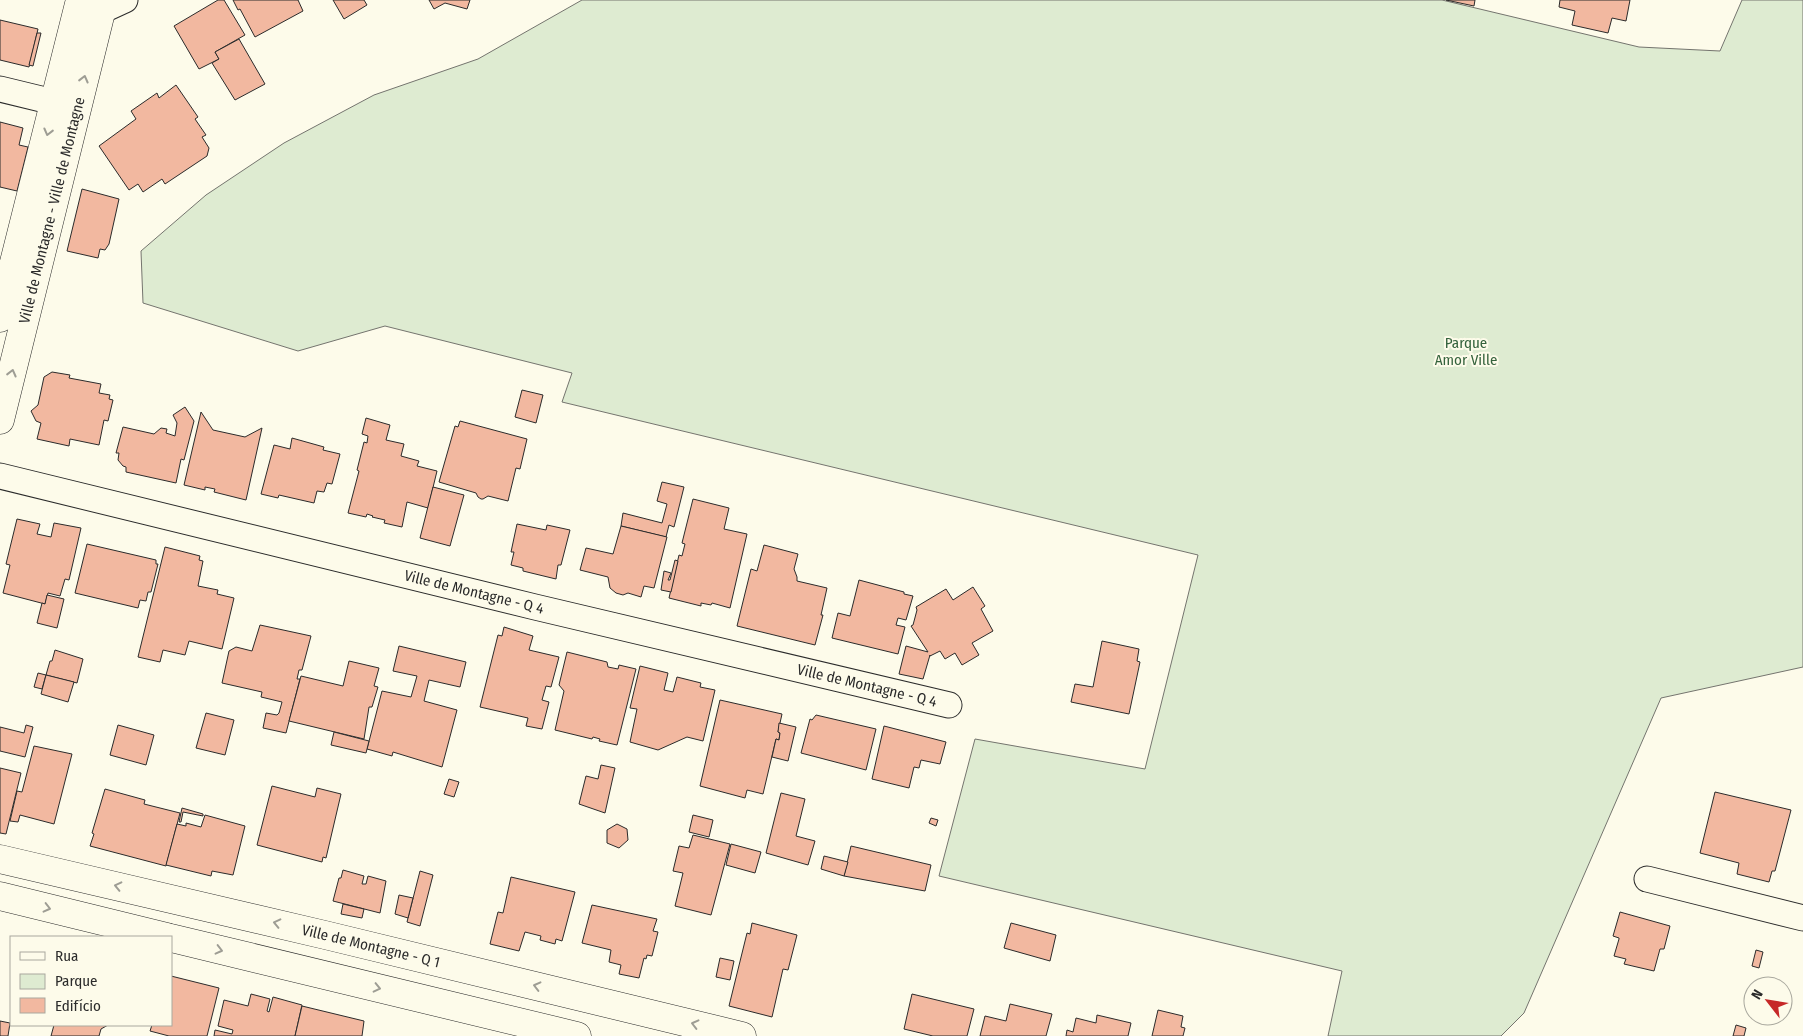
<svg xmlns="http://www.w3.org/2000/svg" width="1803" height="1036" font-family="'Fira Sans Condensed',sans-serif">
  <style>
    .green { fill: #deebd1; stroke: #74746e }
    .building { fill: #f2b8a0; stroke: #2b2b2b }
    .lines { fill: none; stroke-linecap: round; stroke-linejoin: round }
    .minor-casing { stroke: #2b2b2b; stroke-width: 27 }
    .tertiary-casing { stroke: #2b2b2b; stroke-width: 29 }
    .minor { stroke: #fdfbea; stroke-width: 25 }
    .tertiary { stroke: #fdfbea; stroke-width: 28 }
    .oneway { stroke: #9e9d94 }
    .labels { text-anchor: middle; stroke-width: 4; stroke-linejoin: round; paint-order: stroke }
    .street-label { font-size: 15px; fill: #2b2b2b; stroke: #fdfbea }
    .park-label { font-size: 15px; fill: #34623c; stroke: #fdfbea }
  </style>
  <rect width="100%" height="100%" fill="#fdfbea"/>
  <path class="green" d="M582,0h860l197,47 81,4 22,-51h61v667l-142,31 -137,315 -23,23h-173l14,-65 -403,-95 36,-137 170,30 53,-214 -636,-153 10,-29 -187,-47 -87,25 -155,-48 -2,-52 65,-56 78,-52 90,-48 104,-36z"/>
  <g class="building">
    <path d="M218,0h6l21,35 -30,17 4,7 -20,10 -25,-43z"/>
    <path d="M233,0h65l5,11 -48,26 -15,-28 -2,1z"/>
    <path d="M333,0h31l3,5 -23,14z"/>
    <path d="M429,0h41l-3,9 -22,-6 -11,6z"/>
    <path d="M1446,0h29l-1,6z"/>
    <path d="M1560,0h70l-4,21 -14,-3 -4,15 -36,-8 3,-14 -16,-4z"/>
    <path d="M0,20l38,9 -9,38 -29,-7z"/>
    <path d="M37,33h4l-8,33 -4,-1z"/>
    <path d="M239,39l26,45 -30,16 -23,-37 7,-4 -4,-7z"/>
    <path d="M176,85l22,32 -3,2 11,16 -4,2 7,11 -2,8 -42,28 -3,-5 -19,13 -5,-8 -9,6 -30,-44 37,-27 -5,-8 26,-18 2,5z"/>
    <path d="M0,122l23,6 -4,17 9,2 -11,44 -17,-4z"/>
    <path d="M82,189l37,10 -10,45 -4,6 -5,-1 -2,9 -31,-7z"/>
    <path d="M52,372l18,3 -1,3 32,6 -2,9 11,2 -1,4 4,1 -5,21 -4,-1 -5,25 -29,-6 -1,7 -32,-7 4,-16 -5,-2 -5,-10 7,-6 6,-28z"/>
    <path d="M522,390l21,5 -7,28 -21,-6z"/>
    <path d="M185,407l9,14 -10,39 -3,-1 -5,24 -50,-11v-5l-3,-1 -5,-6 1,-7h-3l7,-26 31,7 7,-6 6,1 -1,4 9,3 2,-13 -4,-8z"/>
    <path d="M201,412l12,18 32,7 17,-9 -16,72 -32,-8 1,-3 -10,-2v3l-21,-5z"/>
    <path d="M366,418l24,7 -4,15 18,4 -3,12 18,5 -2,5 20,5 -9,37 -21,-6 -5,25 -18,-4 1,-3 -13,-3 1,-1 -6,-2 -1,3 -18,-4 11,-42 -2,-1 7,-28 3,1 1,-7 -6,-2z"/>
    <path d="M460,421l67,18 -7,30 -4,-1 -8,33 -20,-5 -5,3h-2l-3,-2 -2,-4 -37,-11 16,-56 3,1z"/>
    <path d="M292,438l32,9 -1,3 17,4 -8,30 -5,-1 -3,9 -7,-1 -3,12 -35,-8 -1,3 -17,-4 13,-49 16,4z"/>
    <path d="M662,482l22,5 -10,40 -5,-2 -3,12 -45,-11 2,-13 39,10 5,-19 -10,-3z"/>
    <path d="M433,487l31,8 -14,51 -30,-8z"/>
    <path d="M693,499l36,9 -5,21 23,5 -17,74 -18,-5 -1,2 -10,-2v3l-32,-8 10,-43 3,1 3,-12 -3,-1z"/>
    <path d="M17,519l23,5 -3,10 14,3 3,-14 27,5 -12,52 -4,-1 -5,17 -12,-3 -3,11 -42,-11 7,-28 -4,-1z"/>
    <path d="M517,524l29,6 1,-5 23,5 -9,35h-3l-2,14 -33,-8v-3l-12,-3 3,-13h-3z"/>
    <path d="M621,526l46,11 -13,51 -10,-2 -3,11 -13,-4 -5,2 -7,-2 -6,-5 -2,-11 -28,-7 6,-22 27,6z"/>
    <path d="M87,544l69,16v4h2l-7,28h-3l-2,9 -6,-1 -2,8 -63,-15z"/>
    <path d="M764,545l34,9 -4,15 3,8v4l30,7 -6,27h2l-8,30 -78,-19 14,-57 6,2z"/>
    <path d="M165,547l35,9 -1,4 4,1 -5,25 20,4 -1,4 17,4 -12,51 -33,-8 -4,14 -22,-5 -3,12 -22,-5z"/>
    <path d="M675,560l3,1 -7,31 -10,-2 3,-19 7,2 -3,7h2z"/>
    <path d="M859,580l45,12v2l9,2 -7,24 -8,-2 -2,7 9,2 -7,27 -66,-16 6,-25 12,3z"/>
    <path d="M973,587l12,19 -4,3 12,22 -21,12 7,12 -17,10 -7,-12 -10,6 -5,-8 -10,5v-1l-7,24 -24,-5 7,-28 22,6 -17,-26 2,-1 4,-15 -1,-3 30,-18 7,11z"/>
    <path d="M47,595l17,4 -7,29 -20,-5 5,-20 3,1z"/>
    <path d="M260,625l51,11 -9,34h-3l-2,9h3l-14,54 -23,-5 3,-15 11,2 2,-2 3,-11 -21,-5 1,-5 -40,-9 7,-32 7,-4 16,4z"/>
    <path d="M504,627l29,9 -4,14 30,7 -8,30 -5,-1 -4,14 7,2 -7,27 -16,-3 2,-8 -48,-11 18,-72 4,1z"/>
    <path d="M1102,641l37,8 -2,12 3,1 -11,52 -58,-12 4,-18 18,3z"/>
    <path d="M399,646l67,16 -6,25 -31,-7 -5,21 33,9 -15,57 -49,-15 -1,4 -25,-7 15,-58 29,6 6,-21 -24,-5z"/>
    <path d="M55,650l28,9 -6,24 -31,-8 4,-14h2z"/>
    <path d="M567,652l40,10 1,5 10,2 1,-4 17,4 -19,76 -18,-4 1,-2 -7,-2 -1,2 -37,-9 9,-39 -5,-6z"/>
    <path d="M349,661l30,7 -5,18 4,1 -6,20h-3l-5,32 -75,-18 12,-45 42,10z"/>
    <path d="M640,666l28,7 -4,17 9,2 4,-15 24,6 -1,4 15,3 -12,51 -16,-4 -29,13 -28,-8 7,-33 -7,-1z"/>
    <path d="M38,673l8,2 -4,14 -8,-2z"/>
    <path d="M46,675l28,7 -6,20 -27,-8z"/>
    <path d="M720,700l62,14 -4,18 2,1 -1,7 -3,-1 -13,55 -16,-4 -2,8 -45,-12z"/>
    <path d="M206,713l28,7 -9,35 -29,-7z"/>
    <path d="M816,715l60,14 -10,41 -65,-17 9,-34 2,1z"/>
    <path d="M779,723l17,4 -8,34 -16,-4 4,-18 3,1 1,-7 -2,-1z"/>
    <path d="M26,725l7,2 -8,30 -25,-6v-24l24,6z"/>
    <path d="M118,725l36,10 -8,30 -36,-10z"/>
    <path d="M884,726l62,16 -6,22 -19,-4 -2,8 -5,-1 -5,21 -37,-9z"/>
    <path d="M334,732l35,9 -3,12 -35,-8z"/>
    <path d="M34,746l38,8 -18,70 -34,-9 -2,7 -8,-1 7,-30 5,1z"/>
    <path d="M601,765l14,3 -10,45 -26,-9 7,-28 12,3z"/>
    <path d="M0,768l21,5 -15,61 -6,-1z"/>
    <path d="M449,779l10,3 -5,15 -10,-3z"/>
    <path d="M272,786l43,11 2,-9 24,6 -15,64 -3,-1 -1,5 -65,-17z"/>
    <path d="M105,789l40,11 -1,4 36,9 -14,53 -76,-20 4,-12 -2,-1z"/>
    <path d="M1715,792l76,18 -16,61h-3l-3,11 -32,-8 2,-11 -39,-10z"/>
    <path d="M781,793l24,6 -9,37 19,5 -7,24 -42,-12z"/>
    <path d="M182,808l21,6v2l-20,-4 -2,10h-2z"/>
    <path d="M205,815l40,11 -12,49 -21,-4 -1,5 -45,-11 11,-41 9,2v-3l15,4z"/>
    <path d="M693,815l20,5 -4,17 -20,-5z"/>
    <path d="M931,818l7,2 -2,6 -7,-3z"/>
    <path d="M617,824l10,5 1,11 -9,8 -12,-5v-13z"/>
    <path d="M693,835l37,9 -19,71 -36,-9 8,-33 -10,-2 6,-25 10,2z"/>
    <path d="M731,844l30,8 -6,21 -29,-8z"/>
    <path d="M851,846l80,19 -6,26 -81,-15z"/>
    <path d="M824,856l24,6 -4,14 -23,-7z"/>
    <path d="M343,870l21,6 -2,8h4l2,-8 18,5 -6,32 -47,-12 6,-23h2z"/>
    <path d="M420,871l13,4 -13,51 -13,-4z"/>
    <path d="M511,877l64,15 -13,49 -6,-2 -1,5 -15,-4 1,-4 -16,-4 -6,19 -29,-7 8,-32 5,1z"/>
    <path d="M399,895l14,3 -5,20 -13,-4z"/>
    <path d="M343,904l21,5 -2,9 -21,-4z"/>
    <path d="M592,905l65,14 -4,12 5,1 -6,24 -5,-1 -1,4 -2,-1 -5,20 -20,-4 2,-9 -12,-3 2,-12 -29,-7z"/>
    <path d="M1620,912l50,14 -6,23h-4l-6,22 -30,-7 2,-5 -12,-3 5,-17v-1l-6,-2z"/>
    <path d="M752,923l45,12 -9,35 -5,-1 -11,48 -43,-11 18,-73 3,1z"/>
    <path d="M1011,923l45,12 -6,26 -46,-13z"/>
    <path d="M1756,950l7,2 -4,16 -7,-2z"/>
    <path d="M720,958l14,3 -4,19 -14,-3z"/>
    <path d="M171,976l48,12 -12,48h-38l-19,-5 2,-6h19z"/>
    <path d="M251,994l19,5 -3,12 2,1 4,-15 29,8 -7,31h-81l1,-6 17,4 1,-4 -15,-4 6,-26 24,6z"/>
    <path d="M912,994l62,15 -7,27h-34l-29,-7z"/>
    <path d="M1010,1004l42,10 -6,22h-66l5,-20 21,5z"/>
    <path d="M302,1006l62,15 -2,15h-67z"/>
    <path d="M1158,1010l25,6 -2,11 4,1 -2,8h-31z"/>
    <path d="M1097,1015l34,8 -3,13h-62l1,-6 6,2 3,-14 20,5z"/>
    <path d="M0,1021l10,2 -2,13h-8z"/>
    <path d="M54,1025h54l-7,4 -2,7h-48z"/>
    <path d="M1736,1025l10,3 -2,8h-11z"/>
  </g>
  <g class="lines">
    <g class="minor-casing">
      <g id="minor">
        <path d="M86,18l39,-18"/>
        <path d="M0,89l74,18"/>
        <path id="s1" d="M0,476l535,131 414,98"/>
        <path d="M1647,879l156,39"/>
      </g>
    </g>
    <g class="tertiary-casing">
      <g id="tertiary">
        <path d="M0,318l80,-318"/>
        <path id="s2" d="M0,420l104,-420"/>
        <path id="s3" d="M0,859l325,76 417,101"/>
        <path d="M0,896l167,41"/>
        <path d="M171,938l406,98"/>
      </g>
    </g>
    <use href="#minor" class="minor"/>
    <use href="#tertiary" class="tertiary"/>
  </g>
  <defs><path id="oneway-chevron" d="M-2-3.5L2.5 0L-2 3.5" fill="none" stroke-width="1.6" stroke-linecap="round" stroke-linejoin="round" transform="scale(1.25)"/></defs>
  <g class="oneway">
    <use href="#oneway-chevron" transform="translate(84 79) rotate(-76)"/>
    <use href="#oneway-chevron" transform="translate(48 132) rotate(104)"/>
    <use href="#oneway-chevron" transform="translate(12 373) rotate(-76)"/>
    <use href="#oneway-chevron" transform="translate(118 886) rotate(-167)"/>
    <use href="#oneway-chevron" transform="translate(47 908) rotate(14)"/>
    <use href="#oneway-chevron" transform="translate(277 923) rotate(-167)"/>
    <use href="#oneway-chevron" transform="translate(219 950) rotate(14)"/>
    <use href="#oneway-chevron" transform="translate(537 986) rotate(-166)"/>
    <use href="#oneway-chevron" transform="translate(377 988) rotate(13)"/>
    <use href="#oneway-chevron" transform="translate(695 1024) rotate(-166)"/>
  </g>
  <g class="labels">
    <g class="street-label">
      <text dy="5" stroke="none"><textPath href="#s2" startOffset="216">Ville de Montagne - Ville de Montagne</textPath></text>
      <text dy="5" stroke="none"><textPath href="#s1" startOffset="488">Ville de Montagne - Q 4</textPath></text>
      <text dy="5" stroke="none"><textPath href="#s1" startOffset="892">Ville de Montagne - Q 4</textPath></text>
      <text dy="5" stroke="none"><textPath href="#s3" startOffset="381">Ville de Montagne - Q 1</textPath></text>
    </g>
    <g class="park-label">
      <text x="1466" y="348">Parque<tspan x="1466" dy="17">Amor Ville</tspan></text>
    </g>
  </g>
  <rect x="10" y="936" width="162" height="90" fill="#fdfbea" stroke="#a9a89e"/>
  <rect x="20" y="952" width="25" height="8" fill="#fdfbea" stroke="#a9a89e"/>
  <text x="55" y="961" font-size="15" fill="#2b2b2b">Rua</text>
  <rect x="20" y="974" width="25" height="15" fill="#deebd1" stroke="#a9a89e"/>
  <text x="55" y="986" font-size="15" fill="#2b2b2b">Parque</text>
  <rect x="20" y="998" width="25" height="15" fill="#f2b8a0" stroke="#a9a89e"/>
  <text x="55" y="1011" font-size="15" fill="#2b2b2b">Edifício</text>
  <g transform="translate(1768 1001) rotate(301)"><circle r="24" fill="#fdfbea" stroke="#a9a89e"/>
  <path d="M0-4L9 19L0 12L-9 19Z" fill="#c62828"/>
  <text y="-8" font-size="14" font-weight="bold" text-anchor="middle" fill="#2b2b2b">N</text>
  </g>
</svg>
